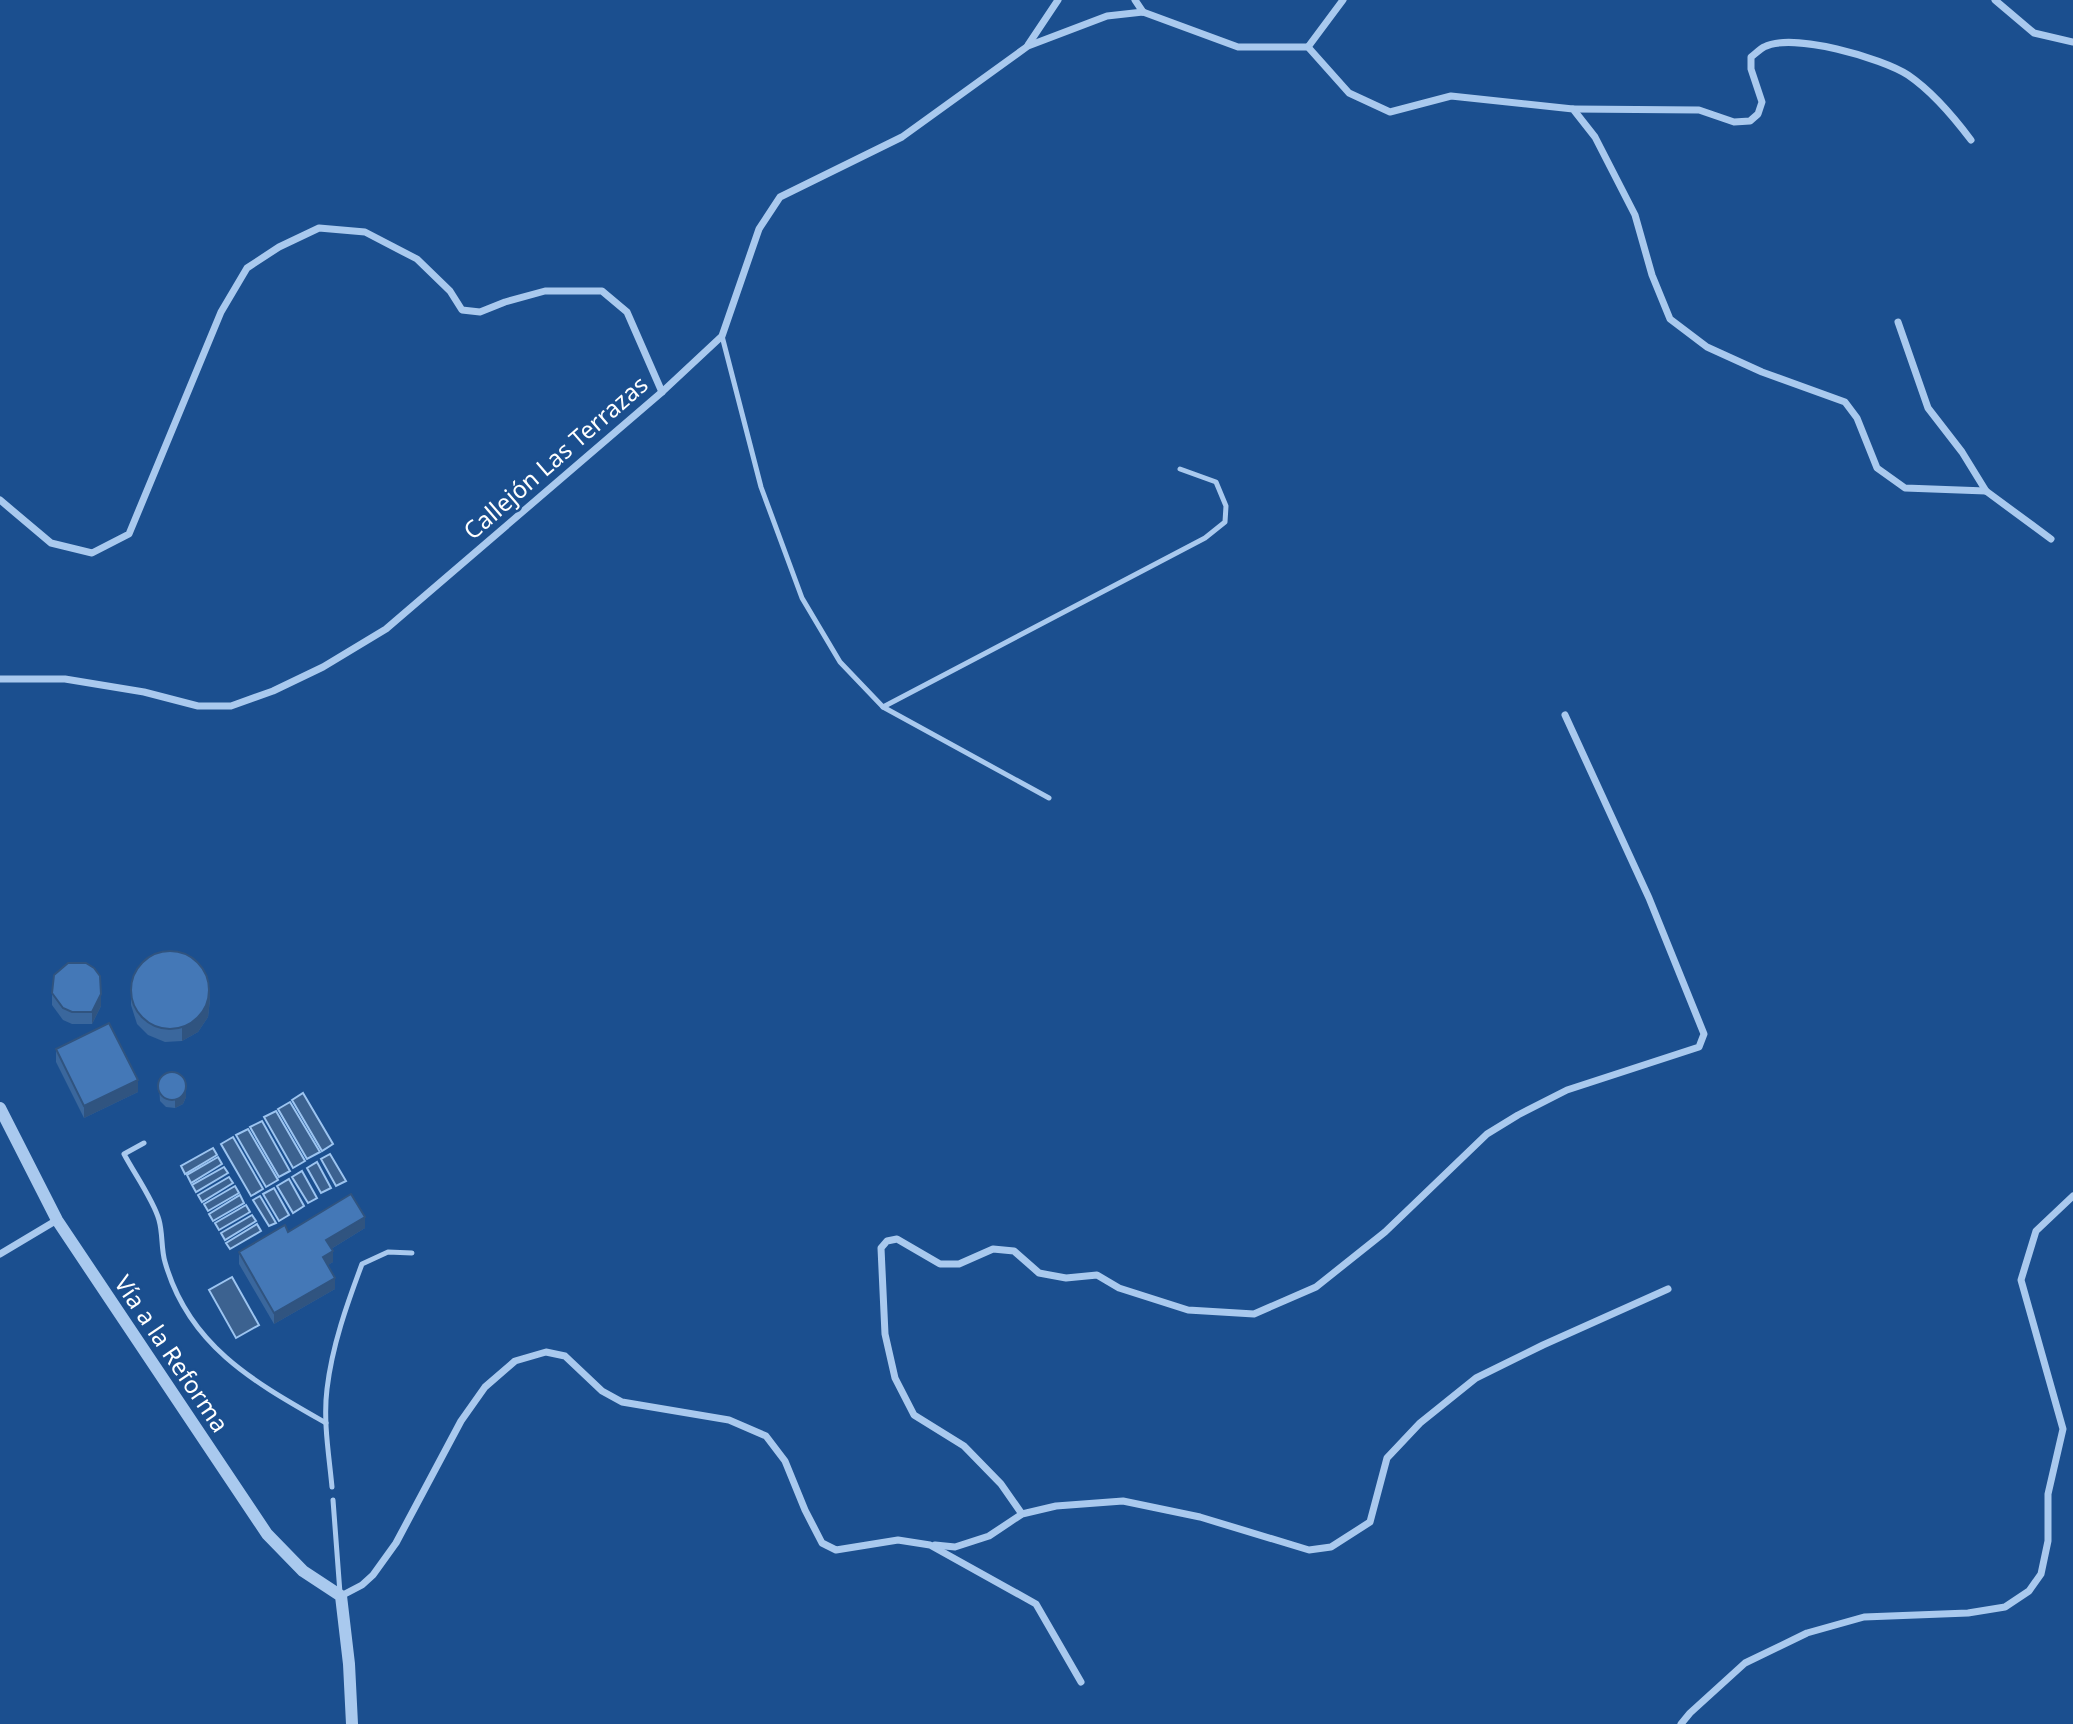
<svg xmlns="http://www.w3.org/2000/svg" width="2073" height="1724" font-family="'Noto Sans',sans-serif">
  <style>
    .water { fill: #3c6290; stroke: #9cc4f0; stroke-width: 2 }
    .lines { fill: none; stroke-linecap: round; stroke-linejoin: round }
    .service { stroke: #a9c9ee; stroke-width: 5 }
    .minor { stroke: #a9c9ee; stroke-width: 7 }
    .tertiary { stroke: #a9c9ee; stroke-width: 12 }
    .wall { fill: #3a679d }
    .shaded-wall { fill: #305480 }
    .building { fill: #4478b7; stroke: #305480; stroke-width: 2 }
    .labels { text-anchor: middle; stroke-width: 5; stroke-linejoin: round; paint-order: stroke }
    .street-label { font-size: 24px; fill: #fff; stroke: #1b4f8f }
  </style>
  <rect width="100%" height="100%" fill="#1b4f8f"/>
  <g class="water">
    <path d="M303,1093l30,51 -11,7 -30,-51z"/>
    <path d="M290,1102l30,50 -13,7 -29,-50z"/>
    <path d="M276,1111l29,50 -12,7 -29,-51z"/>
    <path d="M262,1121l28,50 -11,6 -29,-50z"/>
    <path d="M248,1129l30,51 -12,7 -30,-52z"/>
    <path d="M233,1137l30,52 -12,7 -30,-52z"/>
    <path d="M213,1148l4,7 -32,19 -4,-8z"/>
    <path d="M330,1154l16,27 -10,5 -15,-27z"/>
    <path d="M218,1157l4,7 -31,19 -4,-8z"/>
    <path d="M317,1162l14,26 -10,5 -14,-25z"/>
    <path d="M224,1167l4,6 -32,19 -4,-7z"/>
    <path d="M302,1171l15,27 -9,5 -16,-26z"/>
    <path d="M229,1177l4,6 -31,19 -4,-7z"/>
    <path d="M289,1179l15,27 -11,7 -16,-27z"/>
    <path d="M235,1186l4,7 -31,18 -4,-7z"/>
    <path d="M274,1188l15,27 -10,6 -16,-27z"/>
    <path d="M240,1195l4,8 -31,18 -4,-7z"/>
    <path d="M260,1196l16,27 -7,3 -16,-26z"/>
    <path d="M246,1205l4,7 -31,18 -4,-7z"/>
    <path d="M252,1215l4,6 -31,19 -4,-7z"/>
    <path d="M257,1224l4,7 -31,18 -4,-6z"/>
    <path d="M232,1277l27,48 -23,13 -27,-48z"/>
  </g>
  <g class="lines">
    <g class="service">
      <path d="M722,336l39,151 41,111 38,64 43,45 166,91"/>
      <path d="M883,707l322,-169 20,-16 1,-16 -10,-24 -36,-13"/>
      <path d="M144,1143l-20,11c10,19 30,47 35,66 4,14 2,29 6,42 24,85 91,121 161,161"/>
      <path d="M332,1487c-3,-32 -9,-66 -5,-98 5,-43 20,-85 35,-125l26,-12 24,1"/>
      <path d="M333,1500l7,93"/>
    </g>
    <g class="minor">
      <path d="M1135,0l8,12"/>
      <path d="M1995,0l39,33 39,9"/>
      <path d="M1028,45l30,-45"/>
      <path d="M1308,47l35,-47"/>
      <path d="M1573,109l126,1 35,12 16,-1 8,-7 4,-12 -11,-33v-12c4,-3 9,-8 13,-10 28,-15 118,11 144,28 25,17 45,41 63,65"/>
      <path d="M1898,322l30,86 34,44 24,39"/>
      <path d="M0,500l51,43 41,10 37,-19 92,-222 26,-44 32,-21 40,-19 46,4 52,27 33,32 12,19 18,2 25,-10 40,-11h57l25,21 35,80"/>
      <path d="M0,679h65l79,13 54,14h33l42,-15 50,-24 63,-38 276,-237 60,-56 37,-107 21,-32 122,-60 126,-91 79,-30 36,-4 95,35h70l41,46 41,19 61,-16 122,13 22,28 40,78 17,60 18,44 37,28 55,25 83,30 12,16 20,50 28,20 81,3 65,48"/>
      <path d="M0,1254l57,-34"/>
      <path d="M1022,1514l-21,-30 -37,-38 -50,-31 -19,-37 -10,-44 -4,-86 6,-7 10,-2 43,25h19l34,-15 21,2 25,22 27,5 31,-3 22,13 69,22 66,4 62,-27 69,-55 102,-98 31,-19 49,-25 132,-43 5,-13 -55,-136 -84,-183"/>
      <path d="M935,1545l20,2 34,-11 33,-22 34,-8 67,-5 77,16 109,33 22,-3 39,-25 17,-64 33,-35 56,-45 67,-33 125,-56"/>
      <path d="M341,1596l21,-11 11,-10 23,-32 65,-122 24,-34 30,-26 31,-9 19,4 37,35 20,11 107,18 37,16 19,25 20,49 17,33 14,7 62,-10 32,5 106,59 45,78"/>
      <path d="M1681,1724l9,-11 55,-50 62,-30 57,-16 104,-4 37,-6 24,-16 12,-17 7,-33v-47l15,-65 -42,-149 15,-49 37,-35"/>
    </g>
    <path class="tertiary" d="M0,1108l57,112 210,314 36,37 38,25 8,68 3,60"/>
  </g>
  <g class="wall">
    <path d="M52,993l49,13 -9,18h-20l-9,-4 -11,-15z"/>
    <path d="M131,993l79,6 -2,18 -10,15 -16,9 -17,1 -17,-7 -11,-11 -6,-19z"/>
    <path d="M56,1049l82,43 -54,26 -28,-56z"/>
    <path d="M159,1084l27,13 -3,7 -8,4 -9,-1 -6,-6z"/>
    <path d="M365,1228l-34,21 2,13 -5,3 7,24 -61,35 -35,-60v-12l49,-20z"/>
  </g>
  <g class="shaded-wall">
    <path d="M210,987v12l-2,18 -10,15 -16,9v-13z"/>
    <path d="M101,994v12l-9,18v-12z"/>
    <path d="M138,1080v12l-54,26v-12z"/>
    <path d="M186,1088v9l-3,7 -8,4v-8z"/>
    <path d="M365,1217v11l-39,24v-12z"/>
    <path d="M333,1251v11l-10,6v-11z"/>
    <path d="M335,1278v11l-61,35v-11z"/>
  </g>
  <g class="building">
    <circle cx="170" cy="990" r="39"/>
    <path d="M68,963h18l8,5 6,8 1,18 -9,18h-20l-9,-4 -11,-15 2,-18z"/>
    <path d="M109,1023l29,57 -54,26 -28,-57z"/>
    <circle cx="172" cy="1086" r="14"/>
    <path d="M351,1194l14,23 -39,23 7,11 -10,6 12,21 -61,35 -35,-61 46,-27 3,7z"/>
  </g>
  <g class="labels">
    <g class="street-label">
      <text transform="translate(556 458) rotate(-41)" y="8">Callejón Las Terrazas</text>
      <text transform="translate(171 1354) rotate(56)" y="8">Vía a la Reforma</text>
    </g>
  </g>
</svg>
